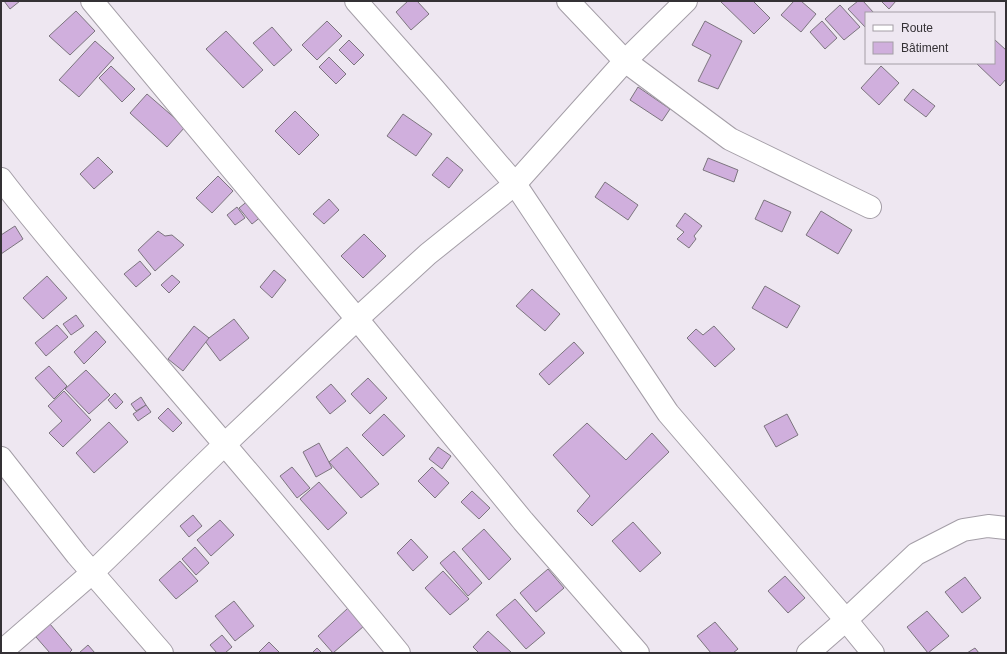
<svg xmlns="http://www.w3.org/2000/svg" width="1007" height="654" font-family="Helvetica,sans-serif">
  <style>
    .building { fill: #d0afdd; stroke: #7c757e }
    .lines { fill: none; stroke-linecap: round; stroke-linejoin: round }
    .street-casing { stroke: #a49ea7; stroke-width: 24 }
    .street { stroke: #fff; stroke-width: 22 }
  </style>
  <rect width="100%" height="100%" fill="#eee7f1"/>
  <g class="building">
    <path d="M4,1h16l-10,8z"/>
    <path d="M408,1h9l12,13 -18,16 -15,-18z"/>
    <path d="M720,1h33l17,17 -16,16z"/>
    <path d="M794,1h7l15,13 -15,18 -20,-17z"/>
    <path d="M858,1h5l11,12h-8v15l-18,-19z"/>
    <path d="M881,1h15l-7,8z"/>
    <path d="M840,5l20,22 -16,13 -19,-21z"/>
    <path d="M76,11l19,20 -25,24 -21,-19z"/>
    <path d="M327,21l15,15 -25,24 -15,-15z"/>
    <path d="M705,21l37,20 -24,48 -20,-8 13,-26 -19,-10z"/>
    <path d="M822,21l15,17 -12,11 -15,-17z"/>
    <path d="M272,27l20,23 -18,16 -21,-23z"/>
    <path d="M226,31l37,39 -20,18 -37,-39z"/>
    <path d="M349,40l15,15 -10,10 -15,-15z"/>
    <path d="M995,40l11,10v29l-6,7 -24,-23h18v-22z"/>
    <path d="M95,41l19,17 -35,39 -20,-17z"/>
    <path d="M329,57l17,17 -10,10 -17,-17z"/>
    <path d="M111,66l24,23 -13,13 -23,-24z"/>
    <path d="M881,66l18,17 -20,22 -18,-17z"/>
    <path d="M638,87l32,22 -8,12 -32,-21z"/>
    <path d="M913,89l22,17 -9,11 -22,-17z"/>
    <path d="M147,94l38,33 -18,20 -37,-34z"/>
    <path d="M295,111l24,24 -20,20 -24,-24z"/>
    <path d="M403,114l29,20 -16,22 -29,-20z"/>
    <path d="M98,157l15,15 -19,17 -14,-15z"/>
    <path d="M447,157l16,13 -14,18 -17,-13z"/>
    <path d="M708,158l30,12 -4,12 -31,-12z"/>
    <path d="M218,176l15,15 -21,22 -16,-15z"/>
    <path d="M605,182l33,23 -10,15 -33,-23z"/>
    <path d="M329,199l10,11 -15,14 -11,-10z"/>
    <path d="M249,200l13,16 -10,8 -13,-16z"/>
    <path d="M764,200l27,12 -9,20 -27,-13z"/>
    <path d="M237,207l8,11 -10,7 -8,-10z"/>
    <path d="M821,211l31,19 -14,24 -32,-19z"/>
    <path d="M685,213l17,13 -8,10 2,3 -7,9 -12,-9 7,-7 -8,-6z"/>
    <path d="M15,226l8,13 -22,15v-19z"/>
    <path d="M158,231l7,5 7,-1 12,10 -29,26 -17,-21z"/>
    <path d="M364,234l22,22 -23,22 -22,-22z"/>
    <path d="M140,261l11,13 -15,13 -12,-13z"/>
    <path d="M274,270l12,10 -14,18 -12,-11z"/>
    <path d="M172,275l8,7 -11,11 -8,-8z"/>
    <path d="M47,276l20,22 -24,21 -20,-21z"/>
    <path d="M765,286l35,20 -13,22 -35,-20z"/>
    <path d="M532,289l28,25 -15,17 -29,-25z"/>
    <path d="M76,315l8,11 -13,9 -8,-11z"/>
    <path d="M234,319l15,19 -29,23 -15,-20z"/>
    <path d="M57,325l11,12 -22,19 -11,-13z"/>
    <path d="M194,326l15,12 -26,33 -15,-12z"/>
    <path d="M714,326l21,23 -20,18 -28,-29 9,-9 7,6z"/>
    <path d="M96,331l10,11 -22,22 -10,-12z"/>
    <path d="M574,342l10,11 -35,32 -10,-11z"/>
    <path d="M49,366l18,20 -13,13 -19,-21z"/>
    <path d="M86,370l24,25 -21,19 -24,-25z"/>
    <path d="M368,378l19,20 -17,16 -19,-20z"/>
    <path d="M331,384l15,17 -16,13 -14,-17z"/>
    <path d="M64,391l27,29 -28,27 -14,-14 13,-12 -14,-15z"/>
    <path d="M115,393l8,9 -7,7 -8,-9z"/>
    <path d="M141,397l5,8 -10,6 -5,-7z"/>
    <path d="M146,405l5,7 -13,9 -5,-7z"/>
    <path d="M168,408l14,15 -9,9 -15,-14z"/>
    <path d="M384,414l21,22 -22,20 -21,-21z"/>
    <path d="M787,414l11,21 -22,12 -12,-21z"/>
    <path d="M109,422l19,20 -34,31 -18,-20z"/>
    <path d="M587,423l39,37 26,-27 17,19 -77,74 -15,-15 13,-15 -37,-41z"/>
    <path d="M319,443l13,25 -16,9 -13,-25z"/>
    <path d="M347,447l32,37 -18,14 -32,-36z"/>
    <path d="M438,447l13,9 -9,13 -13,-10z"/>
    <path d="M292,467l18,21 -13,10 -17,-22z"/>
    <path d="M432,467l17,16 -14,15 -17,-17z"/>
    <path d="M319,482l28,31 -19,17 -28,-31z"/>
    <path d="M472,491l18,17 -11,11 -18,-17z"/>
    <path d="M193,515l9,11 -13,11 -9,-11z"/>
    <path d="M220,520l14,15 -23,21 -14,-16z"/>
    <path d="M633,522l28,31 -21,19 -28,-31z"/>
    <path d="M484,529l27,30 -22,21 -27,-31z"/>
    <path d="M411,539l17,18 -15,14 -16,-18z"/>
    <path d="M195,547l14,16 -13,12 -14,-16z"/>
    <path d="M454,551l28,32 -14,13 -28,-33z"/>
    <path d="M180,561l18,20 -22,18 -17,-19z"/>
    <path d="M548,569l16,19 -28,24 -16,-19z"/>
    <path d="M443,571l26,28 -19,16 -25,-27z"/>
    <path d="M785,576l20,22 -17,15 -20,-22z"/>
    <path d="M965,577l16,21 -19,15 -17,-21z"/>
    <path d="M515,599l30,34 -19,16 -30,-34z"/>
    <path d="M234,601l20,25 -19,15 -20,-25z"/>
    <path d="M348,608l16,18 -31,27 -15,-17z"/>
    <path d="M927,611l22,25 -21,17 -21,-26z"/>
    <path d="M715,622l23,27 -5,4h-22l-14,-17z"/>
    <path d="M50,624l22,26 -3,3h-19l-14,-16z"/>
    <path d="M488,631l24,22h-33l-6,-6z"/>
    <path d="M222,635l10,12 -7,6h-8l-7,-8z"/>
    <path d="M269,642l11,11h-22z"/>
    <path d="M88,645l7,8h-16z"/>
    <path d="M317,648l5,5h-10z"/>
    <path d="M975,648l4,5h-12z"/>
  </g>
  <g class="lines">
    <g class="street-casing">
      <g id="street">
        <path d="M92,1l265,318 166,202 115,132"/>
        <path d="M356,1l78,88 81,95 153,229 178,207 27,33"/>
        <path d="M568,1l57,60 105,78 140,68"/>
        <path d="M1,179c52,68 110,132 166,198 78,91 156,183 232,276"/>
        <path d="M1,458l76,97 85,98"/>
        <path d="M1,652l92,-80 132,-128 132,-125 71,-65 87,-70 110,-123 61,-60"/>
        <path d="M808,653l38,-33 70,-66 47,-24 25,-4 18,2"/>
      </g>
    </g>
    <use href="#street" class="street"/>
  </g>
  <rect width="1007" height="654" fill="none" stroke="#343135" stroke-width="4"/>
  <rect x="865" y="12" width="130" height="52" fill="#eee7f1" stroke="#a49ea6"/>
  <rect x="873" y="25" width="20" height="6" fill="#ffffff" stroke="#a49ea6"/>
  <text x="901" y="32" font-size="12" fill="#343135">Route</text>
  <rect x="873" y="42" width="20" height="12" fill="#d0afdd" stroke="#a49ea6"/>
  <text x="901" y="52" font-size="12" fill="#343135">Bâtiment</text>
</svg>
